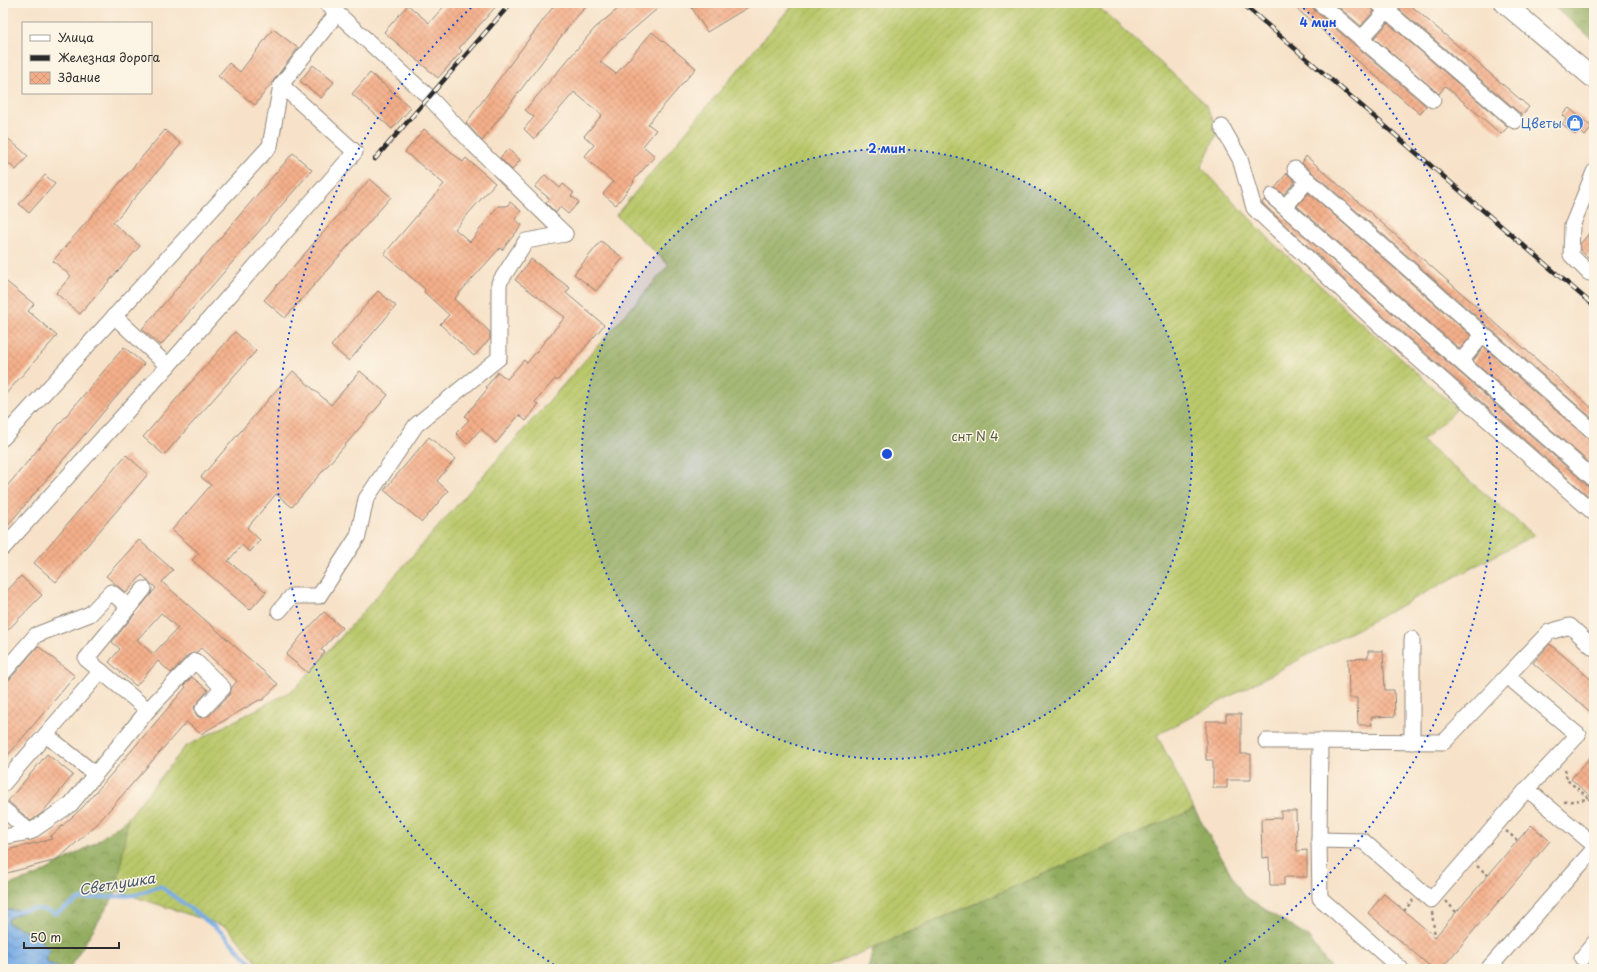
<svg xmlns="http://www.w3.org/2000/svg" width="1597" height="972" font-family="'Playpen Sans',sans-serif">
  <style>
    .forest { fill: url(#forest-crowns); stroke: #5e6c45 }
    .garden { fill: url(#garden-furrows); stroke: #727a4b }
    .water { fill: url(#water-waves); stroke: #526c88 }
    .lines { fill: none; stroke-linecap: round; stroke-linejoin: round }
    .stream { stroke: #79ade6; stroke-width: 4 }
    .building { fill: url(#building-cross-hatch); fill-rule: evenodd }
    .minor-casing { stroke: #91867a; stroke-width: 17 }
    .major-casing { stroke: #91867a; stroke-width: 21 }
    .path { stroke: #91867a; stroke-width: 2.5; stroke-dasharray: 3 3; stroke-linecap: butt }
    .minor { stroke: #fff; stroke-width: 15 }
    .major { stroke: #fff; stroke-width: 19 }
    .rail-casing { stroke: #2b2b2b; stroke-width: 4.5 }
    .rail { stroke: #fcf5e5; stroke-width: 3; stroke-dasharray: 9; stroke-linecap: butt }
    .ring { fill: none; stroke: #1d4ed8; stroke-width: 2; stroke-dasharray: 2 4 }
    .labels { text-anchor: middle; stroke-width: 3; stroke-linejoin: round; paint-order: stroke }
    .shop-label { font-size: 13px; fill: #366cbe; stroke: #fcf5e5; text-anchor: end }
    .park-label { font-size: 13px; fill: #565a3e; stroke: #fcf5e5 }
    .water-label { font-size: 14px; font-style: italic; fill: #46586c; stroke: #fcf5e5 }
    .centre { fill: #1d4ed8; stroke: #fcf5e5; stroke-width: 2 }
    .ring-label { font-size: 12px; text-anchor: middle; font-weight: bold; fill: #1d4ed8; stroke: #fcf5e5; stroke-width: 3; stroke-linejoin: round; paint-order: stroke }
  </style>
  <defs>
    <pattern id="forest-crowns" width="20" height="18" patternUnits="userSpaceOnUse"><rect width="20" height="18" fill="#92ac5f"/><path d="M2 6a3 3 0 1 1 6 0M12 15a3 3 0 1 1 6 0" fill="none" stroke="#778c4f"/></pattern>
    <pattern id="garden-furrows" width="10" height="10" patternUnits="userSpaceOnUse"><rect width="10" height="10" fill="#b9c86b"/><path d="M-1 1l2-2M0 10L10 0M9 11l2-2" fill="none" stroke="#9fac5d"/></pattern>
    <pattern id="water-waves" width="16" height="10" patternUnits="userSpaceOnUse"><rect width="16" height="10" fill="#79ade6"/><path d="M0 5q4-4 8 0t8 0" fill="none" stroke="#638dbb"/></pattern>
    <pattern id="building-cross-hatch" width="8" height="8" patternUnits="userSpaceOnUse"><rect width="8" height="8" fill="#f4af8a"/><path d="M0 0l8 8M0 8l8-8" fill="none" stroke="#d19777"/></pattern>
  </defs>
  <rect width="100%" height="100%" fill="#fcf5e5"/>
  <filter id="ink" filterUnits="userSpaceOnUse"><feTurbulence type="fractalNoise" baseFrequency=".025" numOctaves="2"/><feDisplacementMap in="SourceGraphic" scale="8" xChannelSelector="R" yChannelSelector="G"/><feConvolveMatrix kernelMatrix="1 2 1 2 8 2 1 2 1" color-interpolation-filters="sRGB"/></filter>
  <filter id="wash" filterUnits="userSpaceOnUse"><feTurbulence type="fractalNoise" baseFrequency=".012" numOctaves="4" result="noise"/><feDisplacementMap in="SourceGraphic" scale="16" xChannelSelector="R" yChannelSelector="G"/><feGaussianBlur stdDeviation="0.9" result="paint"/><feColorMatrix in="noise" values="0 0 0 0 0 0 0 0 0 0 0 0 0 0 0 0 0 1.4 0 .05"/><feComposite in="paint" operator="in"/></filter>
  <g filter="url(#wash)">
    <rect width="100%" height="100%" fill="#f7e2c9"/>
    <g class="forest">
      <path d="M1550,3h44v37l-43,-35z"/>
      <path d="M1194,809l49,86 66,43 22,31h-463l5,-21z"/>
      <path d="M128,818l-11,73 -48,78c-9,0 -20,-2 -24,-10l5,-9 -15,-14 -27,-13v-4l15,-9h-20v-23l35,-12 57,-32z"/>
    </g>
    <path class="garden" d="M794,3h300l110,99 15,28 -18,37 72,76 184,166 -35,32 112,94 -377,200 37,74 -371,160h-560l-36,-42 -110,-36 11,-73 57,-71 110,-58 374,-424 -53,-50z"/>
    <path class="water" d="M3,910h24l-19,9v4l27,13 15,14 -5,9 3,4 14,6h-59z"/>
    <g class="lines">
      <path class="stream" d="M19,911c11,-3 26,-3 36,3l25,-15 55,-4 25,-9 60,45 37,38"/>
    </g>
    <g id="blocks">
      <g class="building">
        <path d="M447,3h52l-40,45 3,3 -24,27 -54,-46 24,-27 21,18z"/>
        <path d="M556,3h34l-15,15 -93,123 -16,-18z"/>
        <path d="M625,3h39l-50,43 -14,16 16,12 36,-42 44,36 -48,56 8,6 -13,16 12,10 -22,25 1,1 -18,23 -13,-11 10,-12 -29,-25 10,-12 -10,-9 18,-21 -28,-23 -40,47 -10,-10 10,-12 -9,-7 70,-82z"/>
        <path d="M689,3h66l-48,29z"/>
        <path d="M1290,3h21l3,7 112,96 -6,8z"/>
        <path d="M1334,3h33l7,8 -13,15z"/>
        <path d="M1402,3h6l121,104 -7,8 -122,-105z"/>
        <path d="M1388,23l120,104 -7,7 -56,-48 -6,8 -65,-56z"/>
        <path d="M273,29l25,19 -43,57 -37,-29 11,-13 11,9z"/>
        <path d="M313,65l21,17 -13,16 -21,-17z"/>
        <path d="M370,73l41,35 -19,21 -40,-35z"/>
        <path d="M1569,108l23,19 -7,9 -6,-6 -4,5 -13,-11 4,-5 -4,-4z"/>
        <path d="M424,129l39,33 3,-4 29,25 -40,46 15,13 28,-36h9l3,-4 11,9 -6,8 7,6 -20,25 -2,-2 -46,51 36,33v7l-16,17 -34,-32 9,-9 -25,-23 1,-3 -41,-35 60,-70 -39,-32z"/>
        <path d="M165,130l16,14 -68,79 27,23 -60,68 -24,-21 15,-17 -18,-15z"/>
        <path d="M3,134l25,22 -12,14 -13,-12z"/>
        <path d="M508,149l12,11 -8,10 -12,-12z"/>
        <path d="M293,153l19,17 -151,175 -19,-16z"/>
        <path d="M1306,156l288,254v10l-292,-257z"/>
        <path d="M1287,173l8,8 -11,13 -9,-6z"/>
        <path d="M45,175l10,9 -26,29 -10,-9z"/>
        <path d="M545,175l15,13 3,-4 11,9 -3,3 8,6 -11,12 -8,-7 -4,6 -10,-10 4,-4 -15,-12z"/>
        <path d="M370,179l21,18 -106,121 -21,-18z"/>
        <path d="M1309,193l162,143 -11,13 -163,-143z"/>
        <path d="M1264,200l324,286 6,2v13l-214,-188 -118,-110z"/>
        <path d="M1594,228v21l-6,8 -8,-7v-6z"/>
        <path d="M601,241l22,17 -27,33 -22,-17z"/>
        <path d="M531,259l39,29 -4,5 38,32 -47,56 -2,-2 -20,23 3,3 -12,16 -7,-6 -23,28 -15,-14 -14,15 -11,-11 13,-13 -4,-4 23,-28 -2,-1 12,-15 9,7 17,-19 3,3 38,-46 -50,-37z"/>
        <path d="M3,279l31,25 -6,7 29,25 -54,61z"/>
        <path d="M378,291l18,15 -47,55 -18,-15z"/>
        <path d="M235,332l21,19 -92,104 -21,-18z"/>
        <path d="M124,347l20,17 -141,167v-40z"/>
        <path d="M1484,347l104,92 6,2v26l-121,-106z"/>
        <path d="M293,371l38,34 29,-34 28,24 -96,112 -16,-13 -29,34 13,12 -10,12 -8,-7 -14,16 38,31 -16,18 -58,-50 7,-7 -27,-23 39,-45 -10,-8z"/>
        <path d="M429,437l26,22 -18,22 11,10 -26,31 -38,-32z"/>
        <path d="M126,455l22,19 -92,108 -22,-19z"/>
        <path d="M139,540l34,30 -11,12 116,102 -15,16h-4l-58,34 -15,-12 -88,101 -41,37 -54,14v-23l49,-12 -2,-2 33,-30 103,-120 -2,-2 8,-8 16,13 -14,17 1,5 2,4 4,2 9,-3 20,-21 2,-7 5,-6 -36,-33 -4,4 -9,3 -17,18 -13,-12 -22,25 -27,-24 11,-13 -8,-7 44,-54 -14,-13 -16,18 -20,-17zM161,613l17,15 -25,26 -16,-14z"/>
        <path d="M21,576l21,19 -39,40v-40z"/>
        <path d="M324,612l18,16 -21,22 4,2 -17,21 -22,-18 16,-20z"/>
        <path d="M1550,644l44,38v33l-61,-52z"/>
        <path d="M38,646l37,30 -72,85v-79l7,-3z"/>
        <path d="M1368,651h15l2,39h9l1,26 -24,1 1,8h-14l-1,-27h-8l-1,-39 20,-1z"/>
        <path d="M1226,714h15v40h10v26h-24v8h-14v-28h-7v-39h20z"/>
        <path d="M1594,753v46l-23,-20z"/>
        <path d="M47,754l26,21 -31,38 -11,8 -23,-20z"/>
        <path d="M1281,811h15l1,40 10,-1v27h-23v8h-14l-1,-28 -7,1 -1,-39 20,-1z"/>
        <path d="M1531,825l19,16 -109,128h-8l-65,-56 16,-19 51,43z"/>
      </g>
    </g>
  </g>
  <g filter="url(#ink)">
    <use href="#blocks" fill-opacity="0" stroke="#91867a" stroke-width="1"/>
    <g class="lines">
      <g class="minor-casing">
        <g id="minor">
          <path d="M326,3l103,94 45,48 91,89"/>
          <path d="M1320,3l113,97"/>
          <path d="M1378,3l137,118"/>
          <path d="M1361,39l32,-35"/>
          <path d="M1222,127l18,32 14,49 120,112 220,193"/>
          <path d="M1295,169l299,263"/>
          <path d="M1594,172l-22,54 -1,29 18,18 5,-6"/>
          <path d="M1272,196l322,283"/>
          <path d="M1285,207l23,-27"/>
          <path d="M114,316l54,50"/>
          <path d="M1461,361l22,-26"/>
          <path d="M3,438l267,-292 11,-61 56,-72"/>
          <path d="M3,548l165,-182 187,-214 -74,-67"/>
          <path d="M279,611l13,-15h27l39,-60 8,-37 50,-74 83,-67v-75l27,-42 39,-7"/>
          <path d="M1412,639v103"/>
          <path d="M1594,648l-24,-22 -21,6 -42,44 71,59 -51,54 67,56"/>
          <path d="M3,673l33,-38 54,-21 21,-22 18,15 15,-18"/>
          <path d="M148,710l47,-49 28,27 -20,21"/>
          <path d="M46,735l49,39"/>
          <path d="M1266,741h54"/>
          <path d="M3,784l98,-113"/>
          <path d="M3,809l27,23"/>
          <path d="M3,837l27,-5 41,-28 77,-94 -62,-51 43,-52"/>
          <path d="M1319,840l1,-99 124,1 63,-66"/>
          <path d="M1582,958l12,-15"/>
          <path d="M1401,969l-81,-71 -1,-58 44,1 68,59 96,-111"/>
          <path d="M1488,969l106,-120"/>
        </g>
      </g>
      <g class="major-casing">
        <path id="major" d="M1504,3l90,76"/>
      </g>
      <g class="path">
        <path d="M1565,769l2,11 23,19 4,-2"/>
        <path d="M1564,802l25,-3"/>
        <path d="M1506,831l11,9"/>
        <path d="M1477,866l11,9"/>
        <path d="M1446,901l10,11"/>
        <path d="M1404,911l9,-11"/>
        <path d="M1432,912l3,25"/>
      </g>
      <use href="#minor" class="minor"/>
      <use href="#major" class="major"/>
      <g class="rail-casing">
        <g id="rail">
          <path d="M1242,3l352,303"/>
          <path d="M375,159l136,-156"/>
        </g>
      </g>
      <use href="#rail" class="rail"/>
    </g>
  </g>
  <circle cx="887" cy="454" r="305" fill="#1d4ed8" fill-opacity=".12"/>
  <g class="ring">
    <circle cx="887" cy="454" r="305"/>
    <path d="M559 968A610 610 0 0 1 475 4M1299 4A610 610 0 0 1 1215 968"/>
  </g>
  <defs>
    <g id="shop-disc" transform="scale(0.9)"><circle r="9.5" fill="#3f7fe0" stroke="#fcf5e5"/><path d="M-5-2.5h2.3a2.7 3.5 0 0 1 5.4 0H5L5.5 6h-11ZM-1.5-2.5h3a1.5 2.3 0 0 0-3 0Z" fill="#fff"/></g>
  </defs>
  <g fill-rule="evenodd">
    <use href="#shop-disc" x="1575" y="123"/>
  </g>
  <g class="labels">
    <g class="shop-label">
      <text x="1562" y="128">Цветы</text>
    </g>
    <g class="park-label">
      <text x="975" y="441">снт N 4</text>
    </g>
    <g class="water-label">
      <text transform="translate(117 884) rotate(-9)" y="5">Светлушка</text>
    </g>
  </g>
  <circle cx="887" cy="454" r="6" class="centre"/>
  <g class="ring-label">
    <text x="1318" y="27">4 мин</text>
    <text x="887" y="153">2 мин</text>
  </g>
  <rect width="1597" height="972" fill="none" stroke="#fcf5e5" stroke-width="16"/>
  <rect x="22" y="22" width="130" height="72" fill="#fcf5e5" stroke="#a8a49b"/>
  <rect x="30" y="35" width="20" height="6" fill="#ffffff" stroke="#a8a49b"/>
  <text x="58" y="42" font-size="12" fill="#2b2b2b">Улица</text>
  <rect x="30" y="55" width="20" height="6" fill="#2b2b2b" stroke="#a8a49b"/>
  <text x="58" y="62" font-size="12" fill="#2b2b2b">Железная дорога</text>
  <rect x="30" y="72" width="20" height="12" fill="url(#building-cross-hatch)" stroke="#a8a49b"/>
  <text x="58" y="82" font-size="12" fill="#2b2b2b">Здание</text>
  <path d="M24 942v6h95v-6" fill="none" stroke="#2b2b2b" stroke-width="2"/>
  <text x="30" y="942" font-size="12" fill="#2b2b2b" stroke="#fcf5e5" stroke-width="3" paint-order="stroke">50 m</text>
</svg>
